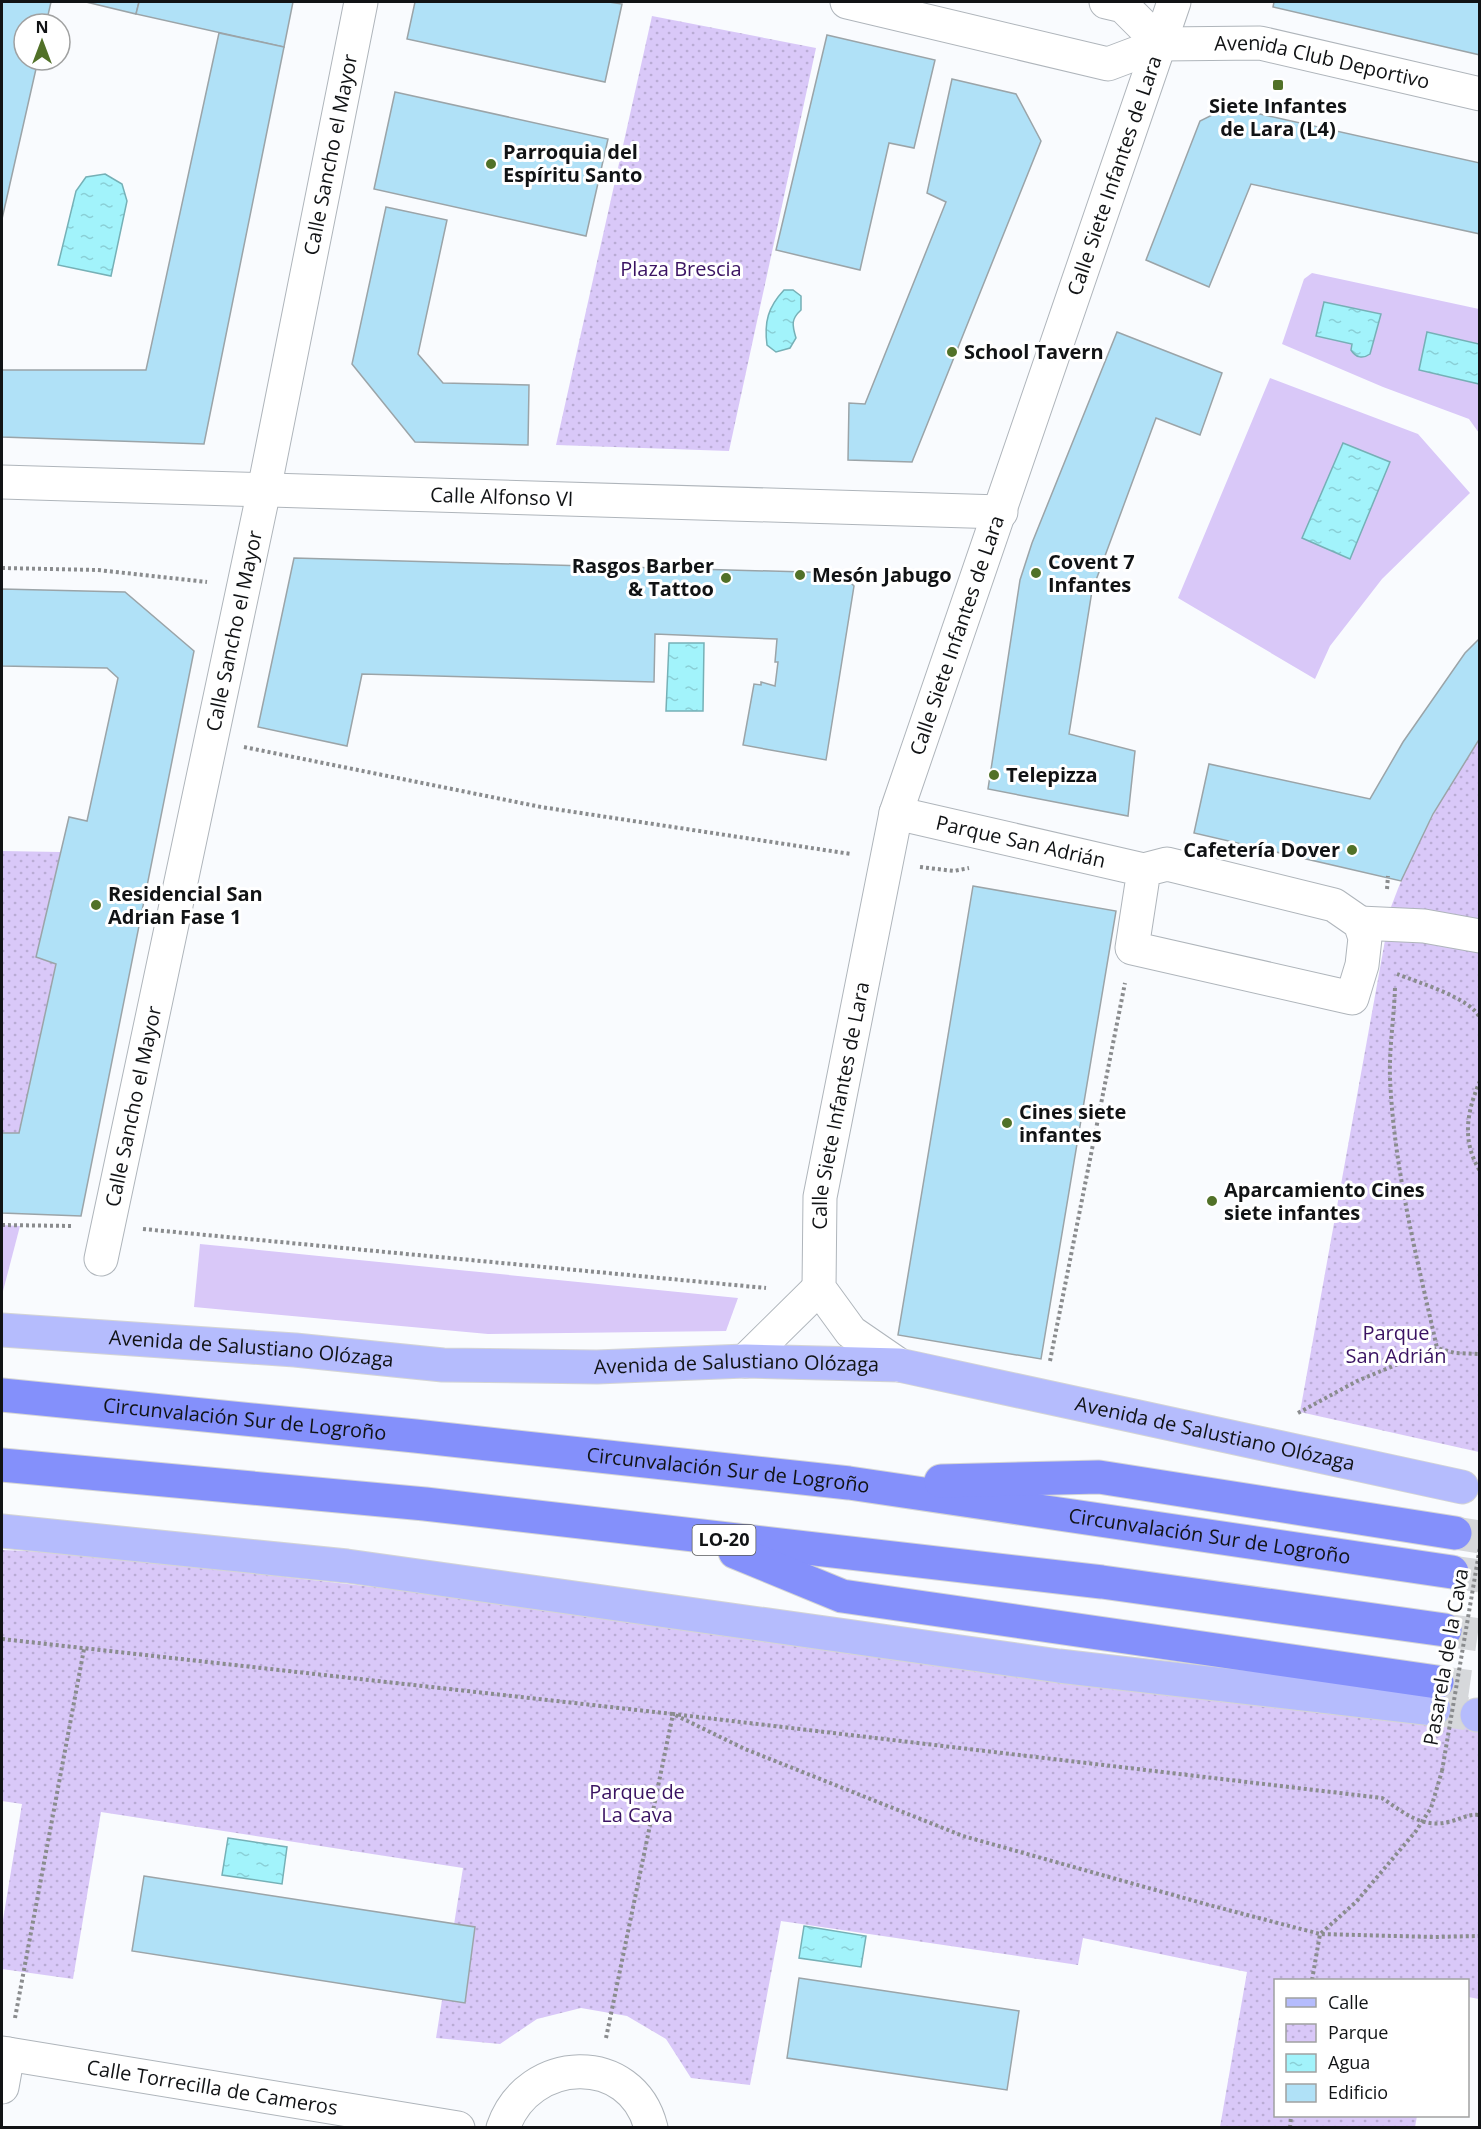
<svg xmlns="http://www.w3.org/2000/svg" width="1481" height="2129" font-family="'Open Sans',sans-serif">
  <style>
    .green { fill: #d9c8f8 }
    .park { fill: url(#park-dots) }
    .water { fill: url(#water-ripples); stroke: #76b0b6; stroke-width: 1.5 }
    .building { fill: #b0e1f7; stroke: #9ba4a8; stroke-width: 1.5 }
    .lines { fill: none; stroke-linecap: round; stroke-linejoin: round }
    .major-tunnel { stroke: #d6d8db; stroke-width: 33; stroke-dasharray: 33 16; stroke-linecap: butt }
    .highway-tunnel { stroke: #d6d8db; stroke-width: 33; stroke-dasharray: 33 16; stroke-linecap: butt }
    .minor-casing { stroke: #afb5bb; stroke-width: 35 }
    .major-casing { stroke: #d4d5d5; stroke-width: 35 }
    .highway-casing { stroke: #d4d5d5; stroke-width: 35 }
    .path { stroke: #8a8c8e; stroke-width: 4; stroke-dasharray: 3 3; stroke-linecap: butt }
    .minor { stroke: #fff; stroke-width: 33 }
    .major { stroke: #b5bcfd; stroke-width: 33 }
    .highway { stroke: #8490fb; stroke-width: 33 }
    .path-bridge { stroke: #8a8c8e; stroke-width: 4; stroke-dasharray: 3 3; stroke-linecap: butt }
    .poi-dot { fill: #517128; stroke: #fff; stroke-width: 2 }
    .labels { text-anchor: middle; stroke-width: 6; stroke-linejoin: round; paint-order: stroke }
    .shield { fill: #fff; stroke: #585a5b; stroke-width: 1.5 }
    .shield-label { font-size: 18px; font-weight: bold; fill: #111315 }
    .street-label { font-size: 20px; fill: #111315; stroke: #fff }
    .poi-label { font-size: 20px; font-weight: bold; fill: #111315; stroke: #fff; text-anchor: start }
    .park-label { font-size: 20px; fill: #3a1362; stroke: #fff }
  </style>
  <defs>
    <pattern id="park-dots" width="8" height="8" patternUnits="userSpaceOnUse" patternTransform="scale(1.5)"><rect width="8" height="8" fill="#d9c8f8"/><path d="M2 2h.1M6 6h.1" fill="none" stroke="#b9abd4" stroke-width="1.8" stroke-linecap="round"/></pattern>
    <pattern id="water-ripples" width="26" height="14" patternUnits="userSpaceOnUse" patternTransform="scale(1.5)"><rect width="26" height="14" fill="#a2f3fb"/><path d="M2 4q2-2 4 0t4 0M15 11q2-2 4 0t4 0" fill="none" stroke="#8acfd6"/></pattern>
  </defs>
  <rect width="100%" height="100%" fill="#f9fbfe"/>
  <g class="green">
    <path d="M1312,273l167,36v124l-10,-14 -86,-32 -101,-43 22,-65z"/>
    <path d="M1270,378l148,56 52,59 -88,86 -52,67 -15,33 -137,-81z"/>
    <path d="M2,1225l18,1 -18,69z"/>
    <path d="M200,1244l538,54 -12,33 -238,3 -294,-27z"/>
  </g>
  <g class="park">
    <path d="M652,16l164,32 -87,403 -173,-6z"/>
    <path d="M1479,738v714l-179,-40 91,-505c22,-61 54,-114 88,-169z"/>
    <path d="M2,851l59,1 -25,105 20,7 -37,169h-17z"/>
    <path d="M2,1550l70,3 596,67 811,108v271l-11,-2v-17h-192v136h141l-2,11h-195l27,-155 -164,-34 -5,27 -297,-44 -31,164 -59,-7 -25,-39 -39,-23 -46,-8 -44,11 -37,25 -64,-6 27,-170 -362,-56 -28,167 -71,-10v-43l20,-122 -20,-3z"/>
  </g>
  <g class="water">
    <path d="M105,174l17,10 5,17 -16,75 -53,-11 18,-74 10,-14z"/>
    <path d="M784,290h9l8,6v14c-10,9 -9,15 -5,28l-6,10 -14,4 -9,-7c-3,-23 1,-38 17,-55z"/>
    <path d="M1324,302l57,12 -11,40c-7,5 -14,4 -19,-4l1,-6 -36,-8z"/>
    <path d="M1427,332l52,12v40l-60,-14z"/>
    <path d="M1343,443l47,19 -40,97 -48,-21z"/>
    <path d="M669,643h35l-1,68h-37z"/>
    <path d="M228,1838l59,9 -5,37 -60,-9z"/>
    <path d="M804,1926l62,10 -5,31 -62,-9z"/>
  </g>
  <g class="building">
    <path d="M2,2h49l-5,22h-22v36h14l-36,159z"/>
    <path d="M86,2h53l-3,12z"/>
    <path d="M139,2h154l-9,45 -148,-33z"/>
    <path d="M415,2h194l13,2 -17,78 -198,-43z"/>
    <path d="M1274,2h206v53l-207,-48z"/>
    <path d="M219,33l65,14 -80,397 -202,-7v-67h144z"/>
    <path d="M827,35l108,25 -21,88 -25,-5 -29,127 -84,-20z"/>
    <path d="M952,79l64,15 25,47 -129,321 -64,-2 1,-57 16,1 81,-202 -19,-9z"/>
    <path d="M395,92l213,47 -22,97 -212,-47z"/>
    <path d="M1228,107l252,56v71l-229,-50 -42,103 -63,-27 54,-139z"/>
    <path d="M386,207l61,13 -29,134 25,29 86,2 -1,60 -113,-3 -63,-78z"/>
    <path d="M1117,332l105,41 -22,62 -44,-17 -64,173 -23,143 66,17 -7,65 -140,-27 32,-209 12,-37z"/>
    <path d="M294,558l547,15 13,13 -28,174 -83,-15 11,-61 7,1v-3l14,4 3,-24h-3l2,-23 -122,-5 -1,48 -292,-8 -15,72 -89,-19z"/>
    <path d="M2,589l123,3 69,59 -113,565 -79,-3v-80h17l37,-169 -20,-7 33,-140 18,4 31,-143 -11,-10 -105,-2z"/>
    <path d="M1480,638v100l-47,76 -32,67 -207,-48 15,-69 161,35 33,-57 62,-89z"/>
    <path d="M973,886l143,25 -75,448 -143,-24z"/>
    <path d="M144,1876l331,51 -10,76 -333,-52z"/>
    <path d="M799,1978l220,33 -12,79 -220,-32z"/>
  </g>
  <g class="lines">
    <path class="major-tunnel" d="M1434,1709l43,6"/>
    <g class="highway-tunnel">
      <path d="M1455,1533l25,4"/>
      <path d="M1452,1572l28,4"/>
      <path d="M1445,1630l35,5"/>
      <path d="M1437,1682l43,6"/>
    </g>
    <g class="minor-casing">
      <g id="minor">
        <path id="s1" d="M847,2l261,62 53,-20 99,-1 220,51"/>
        <path d="M1106,2l17,4 38,38"/>
        <path id="s2" d="M2,482l999,30"/>
        <path id="s3" d="M896,813l248,57 23,-6 167,41 26,18 5,15 -3,27 -10,33 -220,-50 12,-78"/>
        <path d="M1360,923l64,3 56,10"/>
        <path id="s4" d="M101,1259l163,-769 97,-488"/>
        <path d="M745,1361l74,-73"/>
        <path id="s5" d="M899,1365l-48,-33 -32,-44 1,-91 76,-384 278,-811"/>
        <path id="s6" d="M2,2053l456,75"/>
        <path d="M2,2087l6,-33"/>
        <path d="M503,2128c25,-73 129,-77 148,0"/>
      </g>
    </g>
    <g class="major-casing">
      <g id="major">
        <path id="s7" d="M2,1330l293,20 148,15 154,2 148,-6 154,4 563,122"/>
        <path d="M2,1531l345,35 712,100 375,43"/>
        <path d="M1477,1715h3"/>
      </g>
    </g>
    <g class="highway-casing">
      <g id="highway">
        <path id="s8" d="M2,1395l413,41 434,47 603,89"/>
        <path d="M2,1465l423,39 677,78 343,48"/>
        <path d="M941,1481l158,-4 356,56"/>
        <path d="M735,1552l107,44 595,86"/>
      </g>
    </g>
    <g class="path">
      <path d="M2,568l96,2 109,12"/>
      <path d="M244,747l297,60 310,47"/>
      <path d="M920,867l34,4 15,-3"/>
      <path d="M1387,889l1,-13"/>
      <path d="M1397,974c20,8 74,24 83,44"/>
      <path d="M1395,988c-1,30 -6,60 -5,90 4,92 27,180 47,270"/>
      <path d="M1480,1081c-14,32 -18,61 0,90"/>
      <path d="M2,1225l71,1"/>
      <path d="M143,1229l623,59"/>
      <path d="M1050,1361l75,-378"/>
      <path d="M1298,1413l59,-32 80,-33 18,5 25,1"/>
      <path d="M2,1639l671,75 72,35 218,87 246,69 111,29 113,3 47,-1"/>
      <path d="M1312,1980l8,-46 36,-32 60,-71 15,-23 11,-37"/>
      <path d="M15,2018l69,-369"/>
      <path d="M606,2038l67,-324 709,84c22,15 42,32 70,23 11,-3 16,-7 28,-6"/>
      <path d="M1290,2128l1,-12"/>
    </g>
    <use href="#minor" class="minor"/>
    <use href="#major" class="major"/>
    <use href="#highway" class="highway"/>
    <path class="path-bridge" d="M1442,1771l38,-224"/>
  </g>
  <g class="poi-dot">
    <rect x="1272" y="79" width="12" height="12" rx="3"/>
    <circle cx="491" cy="164" r="6"/>
    <circle cx="952" cy="352" r="6"/>
    <circle cx="1036" cy="573" r="6"/>
    <circle cx="800" cy="575" r="6"/>
    <circle cx="726" cy="578" r="6"/>
    <circle cx="994" cy="775" r="6"/>
    <circle cx="1352" cy="850" r="6"/>
    <circle cx="96" cy="905" r="6"/>
    <circle cx="1007" cy="1123" r="6"/>
    <circle cx="1212" cy="1201" r="6"/>
  </g>
  <g class="labels">
    <rect class="shield" x="692.5" y="1525" width="63" height="30" rx="4.5"/>
    <g class="shield-label">
      <text x="724" y="1546">LO-20</text>
    </g>
    <g class="street-label">
      <text dy="7" stroke="none"><textPath href="#s1" startOffset="488">Avenida Club Deportivo</textPath></text>
      <text dy="7" stroke="none"><textPath href="#s4" startOffset="1128">Calle Sancho el Mayor</textPath></text>
      <text dy="7" stroke="none"><textPath href="#s5" startOffset="1269">Calle Siete Infantes de Lara</textPath></text>
      <text dy="7" stroke="none"><textPath href="#s2" startOffset="500">Calle Alfonso VI</textPath></text>
      <text dy="7" stroke="none"><textPath href="#s4" startOffset="642">Calle Sancho el Mayor</textPath></text>
      <text dy="7" stroke="none"><textPath href="#s5" startOffset="783">Calle Siete Infantes de Lara</textPath></text>
      <text dy="7" stroke="none"><textPath href="#s3" startOffset="128">Parque San Adrián</textPath></text>
      <text dy="7" stroke="none"><textPath href="#s4" startOffset="156">Calle Sancho el Mayor</textPath></text>
      <text dy="7" stroke="none"><textPath href="#s5" startOffset="297">Calle Siete Infantes de Lara</textPath></text>
      <text dy="7" stroke="none"><textPath href="#s7" startOffset="250">Avenida de Salustiano Olózaga</textPath></text>
      <text dy="7" stroke="none"><textPath href="#s7" startOffset="736">Avenida de Salustiano Olózaga</textPath></text>
      <text dy="7" stroke="none"><textPath href="#s8" startOffset="244">Circunvalación Sur de Logroño</textPath></text>
      <text dy="7" stroke="none"><textPath href="#s7" startOffset="1222">Avenida de Salustiano Olózaga</textPath></text>
      <text dy="7" stroke="none"><textPath href="#s8" startOffset="730">Circunvalación Sur de Logroño</textPath></text>
      <text dy="7" stroke="none"><textPath href="#s8" startOffset="1216">Circunvalación Sur de Logroño</textPath></text>
      <text transform="translate(1446 1657) rotate(-80)" y="7">Pasarela de la Cava</text>
      <text dy="7" stroke="none"><textPath href="#s6" startOffset="213">Calle Torrecilla de Cameros</textPath></text>
    </g>
    <g class="poi-label">
      <text x="1278" y="113" text-anchor="middle">Siete Infantes<tspan x="1278" dy="23">de Lara (L4)</tspan></text>
      <text x="503" y="159">Parroquia del<tspan x="503" dy="23">Espíritu Santo</tspan></text>
      <text x="964" y="359">School Tavern</text>
      <text x="1048" y="569">Covent 7<tspan x="1048" dy="23">Infantes</tspan></text>
      <text x="714" y="573" text-anchor="end">Rasgos Barber<tspan x="714" dy="23">&amp; Tattoo</tspan></text>
      <text x="812" y="582">Mesón Jabugo</text>
      <text x="1006" y="782">Telepizza</text>
      <text x="1340" y="857" text-anchor="end">Cafetería Dover</text>
      <text x="108" y="901">Residencial San<tspan x="108" dy="23">Adrian Fase 1</tspan></text>
      <text x="1019" y="1119">Cines siete<tspan x="1019" dy="23">infantes</tspan></text>
      <text x="1224" y="1197">Aparcamiento Cines<tspan x="1224" dy="23">siete infantes</tspan></text>
    </g>
    <g class="park-label">
      <text x="681" y="276">Plaza Brescia</text>
      <text x="1396" y="1340">Parque<tspan x="1396" dy="23">San Adrián</tspan></text>
      <text x="637" y="1799">Parque de<tspan x="637" dy="23">La Cava</tspan></text>
    </g>
  </g>
  <rect width="1481" height="2129" fill="none" stroke="#111315" stroke-width="6"/>
  <rect x="1274" y="1979" width="195" height="138" fill="#ffffff" stroke="#a0a1a1" stroke-width="1.5"/>
  <rect x="1286" y="1998" width="30" height="9" fill="#b5bcfd" stroke="#a0a1a1" stroke-width="1.5"/>
  <text x="1328" y="2009" font-size="18" fill="#111315">Calle</text>
  <rect x="1286" y="2024" width="30" height="18" fill="url(#park-dots)" stroke="#a0a1a1" stroke-width="1.5"/>
  <text x="1328" y="2039" font-size="18" fill="#111315">Parque</text>
  <rect x="1286" y="2054" width="30" height="18" fill="url(#water-ripples)" stroke="#a0a1a1" stroke-width="1.5"/>
  <text x="1328" y="2069" font-size="18" fill="#111315">Agua</text>
  <rect x="1286" y="2084" width="30" height="18" fill="#b0e1f7" stroke="#a0a1a1" stroke-width="1.5"/>
  <text x="1328" y="2099" font-size="18" fill="#111315">Edificio</text>
  <g transform="translate(42 42)"><circle r="28" fill="#ffffff" stroke="#a0a1a1" stroke-width="1.5"/>
  <path d="M0-4.5L10 22L0 15L-10 22Z" fill="#517128"/>
  <text y="-9" font-size="16" font-weight="bold" text-anchor="middle" fill="#111315">N</text>
  </g>
</svg>
